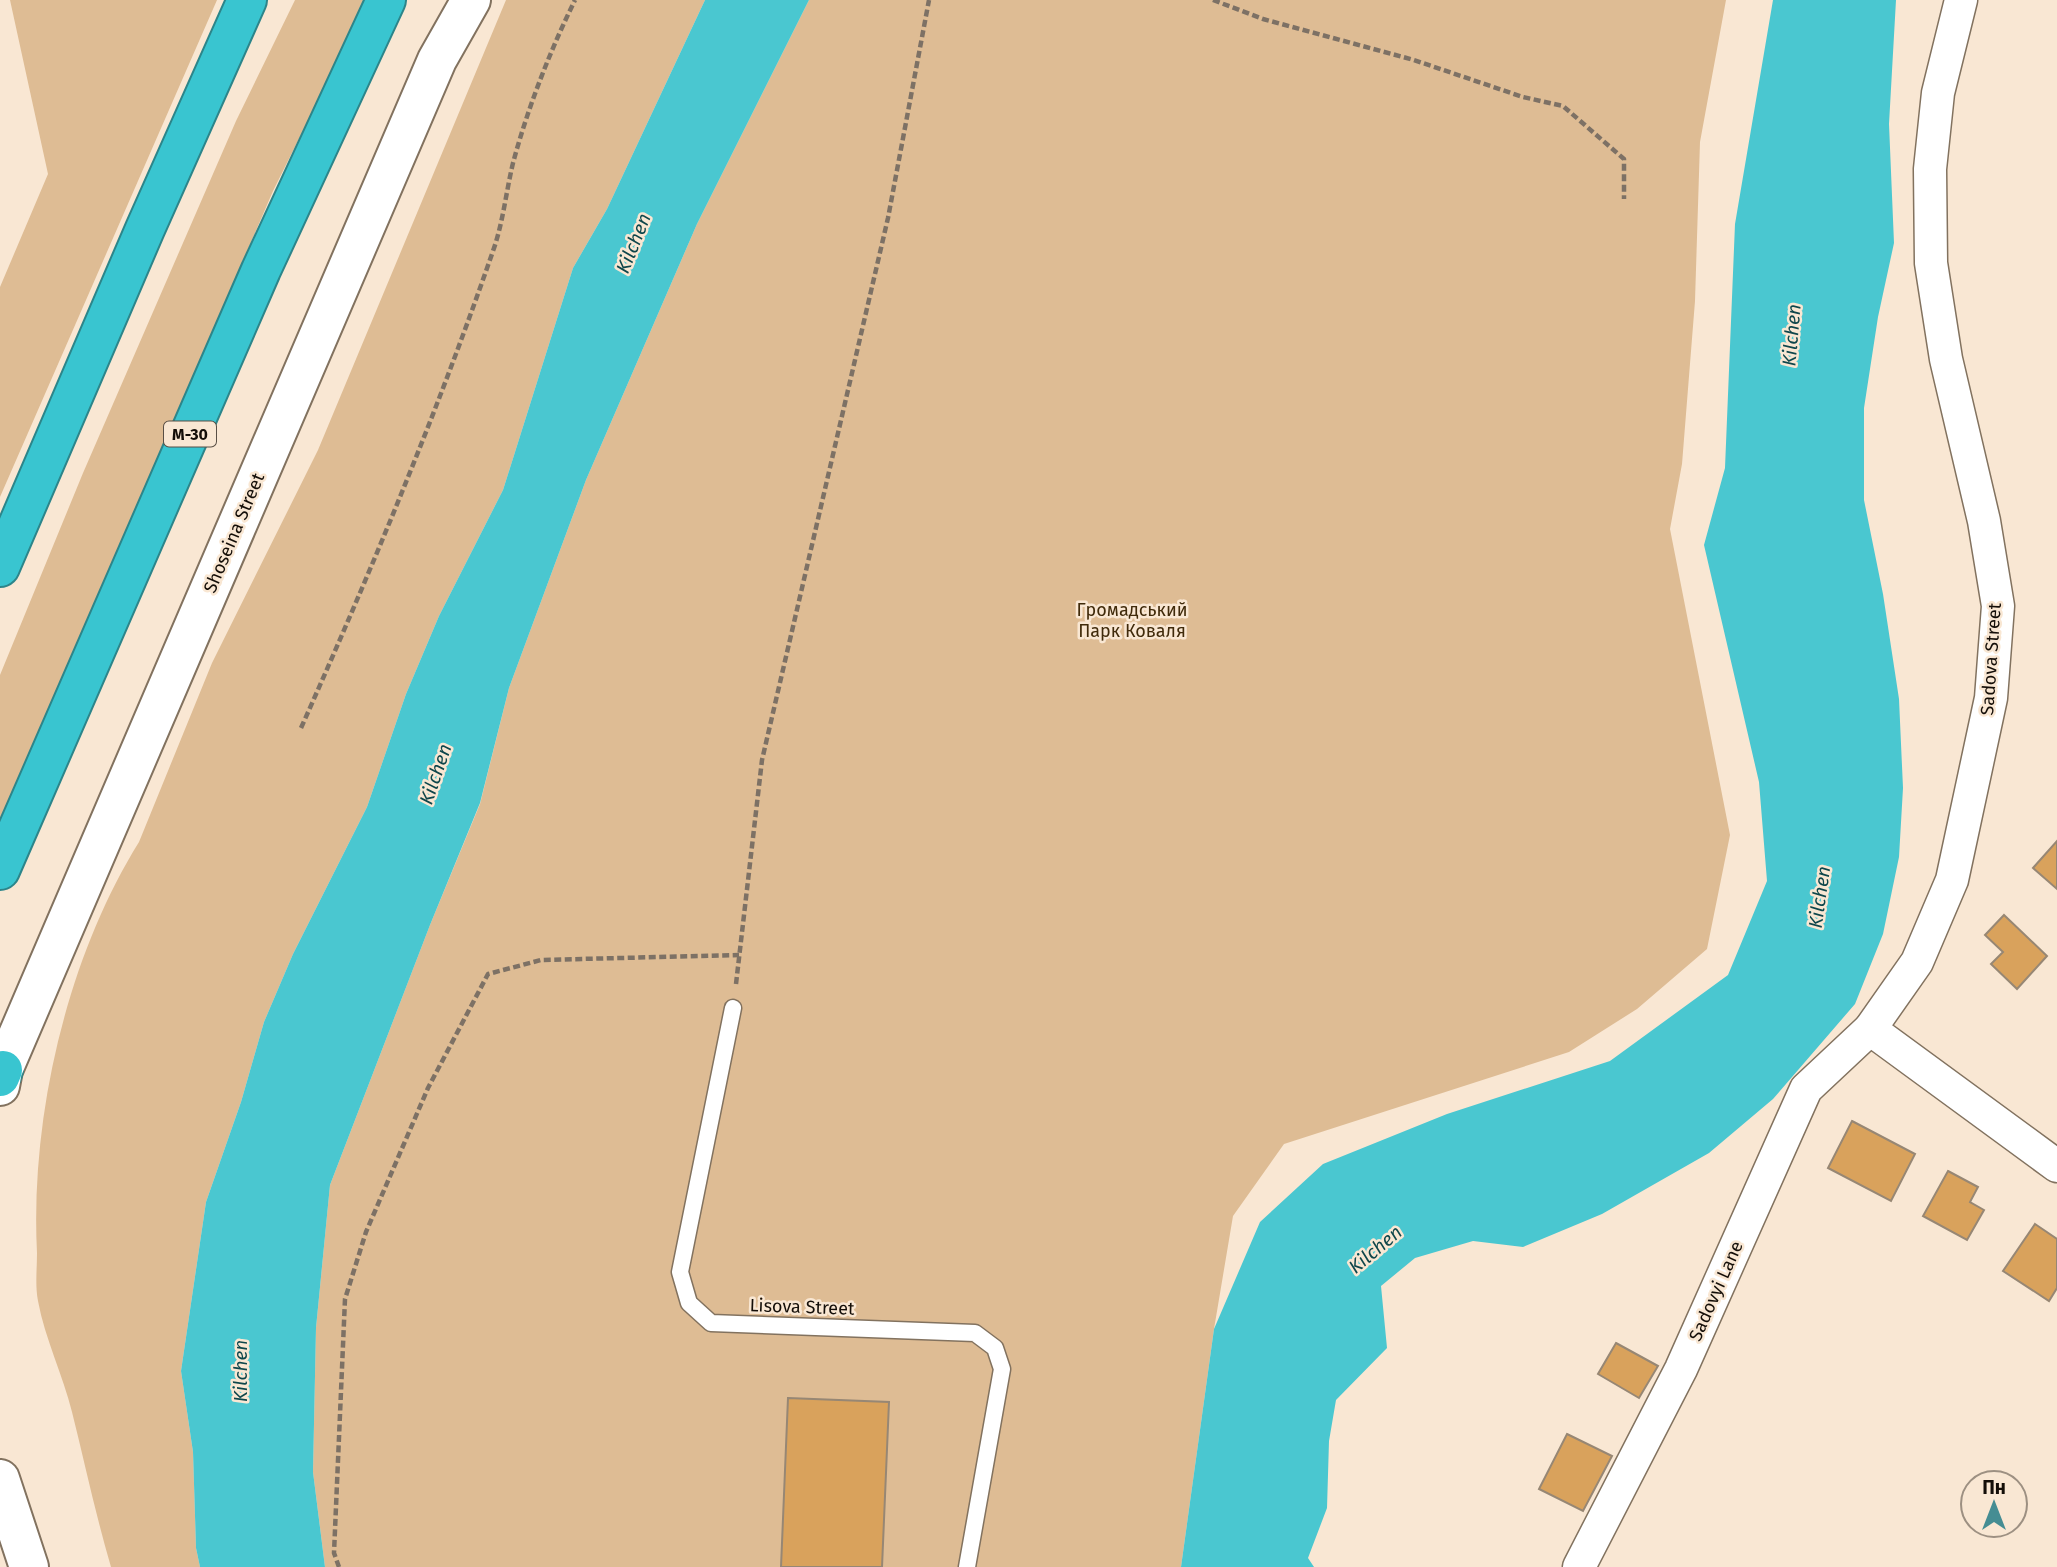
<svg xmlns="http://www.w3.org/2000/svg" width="2057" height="1567" font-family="'Fira Sans',sans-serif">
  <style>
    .green { fill: #debc94 }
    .water { fill: #4ac7d0 }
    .building { fill: #d9a25c; stroke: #978774; stroke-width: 2 }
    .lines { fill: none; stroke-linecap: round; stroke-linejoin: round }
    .lane-casing { stroke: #82725f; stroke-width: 19 }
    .street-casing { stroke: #82725f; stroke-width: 35 }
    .secondary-casing { stroke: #82725f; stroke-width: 42 }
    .highway-casing { stroke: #2c858a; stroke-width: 42 }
    .path { stroke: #7d7165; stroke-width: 4.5; stroke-dasharray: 7 3.5; stroke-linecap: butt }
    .lane { stroke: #fff; stroke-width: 16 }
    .street { stroke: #fff; stroke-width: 32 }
    .secondary { stroke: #fff; stroke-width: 38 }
    .highway { stroke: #39c5d0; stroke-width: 38 }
    .labels { text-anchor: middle; stroke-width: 5; stroke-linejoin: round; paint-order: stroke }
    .shield { fill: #f9e7d3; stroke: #594f45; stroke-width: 2 }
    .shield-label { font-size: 16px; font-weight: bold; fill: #140e08 }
    .street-label { font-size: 18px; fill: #140e08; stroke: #f9e7d3 }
    .park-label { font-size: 18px; fill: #402a0a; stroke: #f9e7d3 }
    .water-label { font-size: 19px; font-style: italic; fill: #0e464b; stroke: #f9e7d3 }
  </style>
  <rect width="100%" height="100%" fill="#f9e7d3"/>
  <g class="green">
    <path d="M10,0h207l-217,497v-210l48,-113z"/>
    <path d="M295,0h73l-95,191 -273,635v-151l83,-202 153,-352z"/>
    <path d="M506,0h199l-98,209 -34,59 -70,222 -64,126 -33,78 -39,113 -74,147 -29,68 -23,80 -35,100 -25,169 12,81 3,96 4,19h-89c-15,-51 -26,-103 -39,-155 -9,-37 -27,-73 -34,-111 -3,-16 -1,-32 -1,-48 -7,-136 30,-295 102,-411l73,-179 106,-213z"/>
    <path d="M809,0h917l-26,142 -5,159 -13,163 -12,65 60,306 -23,114 -70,60 -68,43 -285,92 -51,72 -19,113 -33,238h-856l-12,-95 3,-144 14,-143 100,-260 50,-121 29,-116 77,-208 111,-256z"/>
  </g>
  <g class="water">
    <path d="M705,0h104l-112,224 -111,256 -77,208 -29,115 -50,122 -100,260 -14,143 -3,144 12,95h-125l-4,-19 -3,-96 -12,-81 25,-169 35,-100 23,-80 29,-68 74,-147 39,-113 33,-78 64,-126 70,-222 34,-59z"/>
    <path d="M1773,0h123l-7,124 5,119 -16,74 -14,91v92l19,94 16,105 4,89 -4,69 -16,77 -28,70 -82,95 -64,54 -107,61 -79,33 -50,-6 -58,17 -34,28 6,62 -51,52 -7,41 -2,67 -19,50 6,9h-133l33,-238 46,-107 63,-58 124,-50 163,-53 118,-86 39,-94 -8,-99 -55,-237 21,-77 10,-244z"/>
  </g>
  <g class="building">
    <path d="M2057,841v48l-24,-21z"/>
    <path d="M2004,915l43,41 -30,33 -26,-25 12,-12 -18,-17z"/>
    <path d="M1852,1121l63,33 -24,47 -63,-33z"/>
    <path d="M1948,1171l30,16 -8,15 14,8 -17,30 -44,-24z"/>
    <path d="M2035,1224l22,15v49l-8,13 -46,-30z"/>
    <path d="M1616,1343l42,23 -19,32 -41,-24z"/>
    <path d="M788,1398l101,4 -7,165h-101z"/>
    <path d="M1567,1434l45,22 -29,55 -44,-22z"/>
  </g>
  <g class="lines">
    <g class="lane-casing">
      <path id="lane" d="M733,1008l-53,264 9,31 22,20 264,10 20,15 7,21 -35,198"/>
    </g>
    <g class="street-casing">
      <g id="street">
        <path d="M1961,0l-23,93 -8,76 1,94 15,96 38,162 14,85 -7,92 -39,182 -35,82 -47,67 187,137"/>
        <path d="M1579,1567l102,-198 125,-280 64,-60"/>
      </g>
    </g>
    <g class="secondary-casing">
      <g id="secondary">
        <path d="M0,1086l3,-16 434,-1010 34,-60"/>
        <path d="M0,1479l29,88"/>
      </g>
    </g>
    <g class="highway-casing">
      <g id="highway">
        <path d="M0,567l145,-338 102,-229"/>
        <path d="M0,870l261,-600 125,-270"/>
        <path d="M0,1077l3,-7"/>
      </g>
    </g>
    <g class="path">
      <path d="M1213,0l50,19 151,41 109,37 40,9 61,53v40"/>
      <path d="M301,728c70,-157 136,-315 192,-477 10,-28 13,-59 20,-88 15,-56 37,-112 62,-163"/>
      <path d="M736,984l26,-224 126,-542 41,-218"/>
      <path d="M339,1567l-5,-14 11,-254 21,-67 62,-144 60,-114 53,-14 198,-5"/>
    </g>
    <use href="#lane" class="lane"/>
    <use href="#street" class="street"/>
    <use href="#secondary" class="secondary"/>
    <use href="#highway" class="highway"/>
  </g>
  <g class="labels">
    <rect class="shield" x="164" y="421.5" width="52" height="25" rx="5"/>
    <g class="shield-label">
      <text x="190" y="440">М-30</text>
    </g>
    <g class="street-label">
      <text transform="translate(234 533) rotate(-67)" y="6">Shoseina Street</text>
      <text transform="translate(1991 659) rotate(-86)" y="6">Sadova Street</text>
      <text transform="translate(1716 1291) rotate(-66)" y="6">Sadovyi Lane</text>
      <text transform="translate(802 1307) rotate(2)" y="6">Lisova Street</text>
    </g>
    <g class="park-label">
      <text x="1132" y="616">Громадський<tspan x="1132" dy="21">Парк Коваля</tspan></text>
    </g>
    <g class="water-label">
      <text transform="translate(633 243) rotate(-68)" y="7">Kilchen</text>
      <text transform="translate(1791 335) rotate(-85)" y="7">Kilchen</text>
      <text transform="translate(435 774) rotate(-71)" y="7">Kilchen</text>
      <text transform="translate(1819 897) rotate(-82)" y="7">Kilchen</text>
      <text transform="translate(1375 1249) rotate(-40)" y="7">Kilchen</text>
      <text transform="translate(240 1371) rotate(-90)" y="7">Kilchen</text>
    </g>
  </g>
  <g transform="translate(1994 1504)"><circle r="33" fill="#f9e7d3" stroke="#9d9082" stroke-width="2"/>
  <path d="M0-5L12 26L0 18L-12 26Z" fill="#458d93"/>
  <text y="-10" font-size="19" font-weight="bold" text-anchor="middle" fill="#140e08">Пн</text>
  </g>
</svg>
